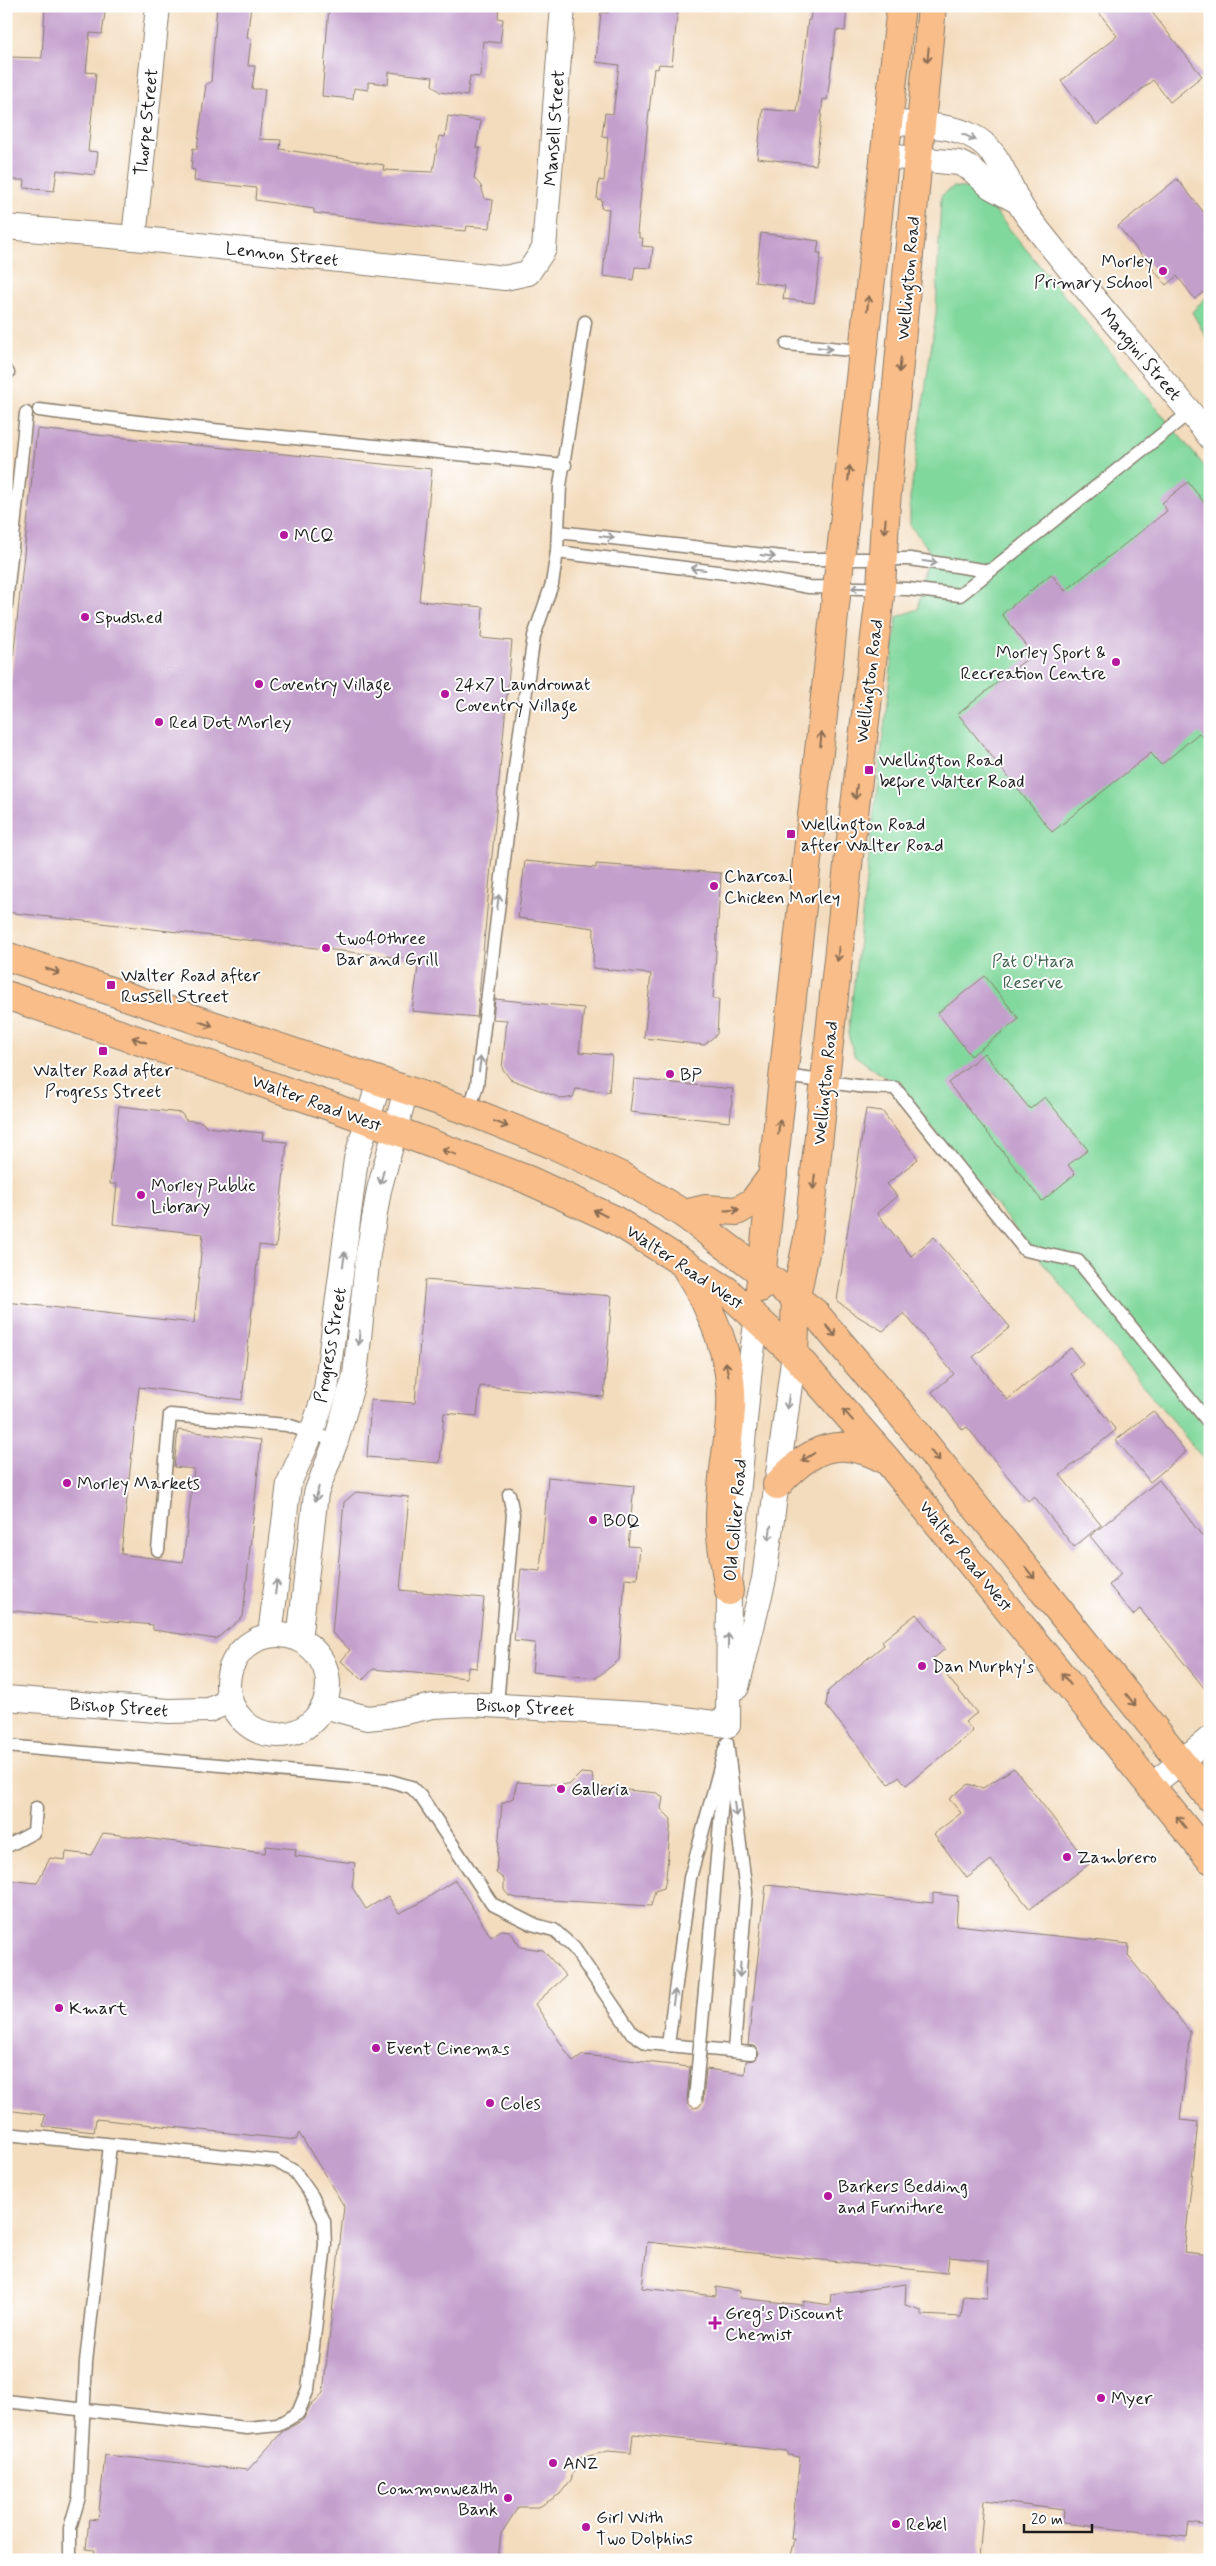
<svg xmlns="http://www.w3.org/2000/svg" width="1216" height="2566" font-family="Mynerve,sans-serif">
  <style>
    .green { fill: #81d89c; stroke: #4e7a5c }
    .building { fill: #c39fcc; fill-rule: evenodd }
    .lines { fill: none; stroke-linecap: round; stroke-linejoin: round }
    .service-casing { stroke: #887c6c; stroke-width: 15 }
    .minor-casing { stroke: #887c6c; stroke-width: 26 }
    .primary-casing { stroke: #887c6c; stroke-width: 30 }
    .service { stroke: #fff; stroke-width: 12 }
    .minor { stroke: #fff; stroke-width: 24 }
    .primary { stroke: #f8bd89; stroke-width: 28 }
    .service-bridge-casing { stroke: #887c6c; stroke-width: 15; stroke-linecap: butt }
    .service-bridge { stroke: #fff; stroke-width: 12 }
    .oneway { stroke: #8a6c52 }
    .oneway2 { stroke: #999 }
    .poi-dot { fill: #b5179e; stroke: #fff; stroke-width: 2 }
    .labels { text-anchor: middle; stroke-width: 4; stroke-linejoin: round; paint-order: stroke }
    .street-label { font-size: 18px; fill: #1c1c1c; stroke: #fff }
    .poi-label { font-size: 18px; fill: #1c1c1c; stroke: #fff; text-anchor: start }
    .park-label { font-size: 18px; fill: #3f5e49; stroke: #fff }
  </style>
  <rect width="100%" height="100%" fill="#fff"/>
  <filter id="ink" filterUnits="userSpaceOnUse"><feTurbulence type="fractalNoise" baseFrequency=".02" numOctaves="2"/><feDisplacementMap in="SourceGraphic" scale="10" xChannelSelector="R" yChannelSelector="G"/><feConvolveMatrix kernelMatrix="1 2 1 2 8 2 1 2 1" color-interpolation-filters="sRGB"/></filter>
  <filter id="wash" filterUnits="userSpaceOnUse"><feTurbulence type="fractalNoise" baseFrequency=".0096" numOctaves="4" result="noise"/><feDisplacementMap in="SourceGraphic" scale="20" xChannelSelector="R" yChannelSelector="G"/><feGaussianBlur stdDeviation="1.12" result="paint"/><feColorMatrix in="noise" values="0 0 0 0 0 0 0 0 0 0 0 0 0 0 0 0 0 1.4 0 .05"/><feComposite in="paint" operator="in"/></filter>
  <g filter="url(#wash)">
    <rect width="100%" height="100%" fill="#f3dcbd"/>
    <g class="green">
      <path d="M953,187l19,2 12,9 226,275v994l-309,-378 -47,-34 -6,-21 49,-417 21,-8 12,-58 -20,-26v-27l26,-185 5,-117z"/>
      <path d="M1210,293v51l-18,-32z"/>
    </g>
    <g id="blocks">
      <g class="building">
        <path d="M45,6h61l-4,28 -12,-1 -4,39 10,1 -8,78 10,1 -3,23 -38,-5 -3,21 -30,-3 1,-8h-19v-123l36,1z"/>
        <path d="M217,6h34l-4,32 4,1 -3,27h7l-3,23h13l-6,50 22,1 -1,9 104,16 -1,5 50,2 6,-36 6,1 3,-21 33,5 -5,27h4l-6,30 7,8 4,13 8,1 -3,28 -23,-2 -1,5 -22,-2 -130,-16v-4l-59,-9 1,-12 -62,-7 1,-11 -4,-1 2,-21 4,1 9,-65 5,-2z"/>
        <path d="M329,6h170l-1,12 5,1 -3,24 -17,-2 -3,36 -10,-1 -3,20 -27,-4 -8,-7 1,-8 -44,-5 -1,12 -20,-2v8l-14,-2 -1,11 -31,-3z"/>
        <path d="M609,6h69l-6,59 -13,-1 -1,5 -4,-1 -6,53 -11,112h2v5h4l-1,8 11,1 -2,21 -16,-1 -2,13 -30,-4 6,-67 -8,-1 1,-8 -5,-1 2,-19 5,1 4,-44 -6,-1 3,-23 8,1 6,-49 -23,-3 5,-50 7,1z"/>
        <path d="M812,6h35l-2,25 -9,-1 -9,70 -4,-1 -7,66 -59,-7 6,-49 34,3 11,-92h2z"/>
        <path d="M1094,6h53l55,70 -32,26 -17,-22 -56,45 -36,-44 56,-45z"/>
        <path d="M1177,179l33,41v67l-15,12 -18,-23 -11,9 -48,-59z"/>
        <path d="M761,233l58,8 -2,12h4l-7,50 -31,-4 2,-13 -30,-4z"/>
        <path d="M37,429l395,40 -13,132 64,6 -2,31 31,3 -35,376 -65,-6 7,-51 -413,-48v-185z"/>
        <path d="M1188,482l22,28v234l-11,-11 -38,32 -10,-12 -99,79 -94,-118 75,-60 -31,-40 49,-40 14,17 102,-80 -5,-8z"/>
        <path d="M525,861l71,7v-4l125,9 -8,126h6l-2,35 -13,11 -60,-7 7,-64 -58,-6 1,-40 -76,-10z"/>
        <path d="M985,976l34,43 -48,37 -33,-43z"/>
        <path d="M495,999l89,9 -5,44 33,3 -3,37 -33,-3 -3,8 -10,2 -53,-20 -8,-11 5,-48 -14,-1z"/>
        <path d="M984,1053l46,56 15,-12 43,53 -20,15 7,9 -33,27 -94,-118z"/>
        <path d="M634,1079l99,10 -3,33 -100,-10z"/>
        <path d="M119,1106l62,7 5,7 16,2 4,5 57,6 -1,7 25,2 -11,105 -17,-2 -17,155 -103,-13 -18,167 62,8 11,-93 -20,-2 4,-37 83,10 -18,177 -27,22 -63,-9v-5l-147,-15v-308l188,21 9,-89 -90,-10 4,-40h-7z"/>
        <path d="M866,1109l16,2 36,48 -31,25 10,12 -20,17 34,43 23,-19 76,90 -37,30 34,43 64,-52 12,16 -12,10 45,56 -56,45 41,50 -27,22 -40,-51 -6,5 -61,-74 -4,3 -31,-38 22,-18 -50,-61 -21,18 -24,-14 -22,-16z"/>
        <path d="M425,1280l187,16 -8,101 -124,-11 -3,30 -33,-3 -4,50 -73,-6 4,-57 44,3z"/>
        <path d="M1153,1411l33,41 -36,30 -34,-42z"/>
        <path d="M548,1477l86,9 -6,60 12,1 -3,32 -12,-1 -6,82 -23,18 -64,-6 3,-29 -21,-2 7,-72 19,2z"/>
        <path d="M1159,1480l51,66v149l-70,-86 -7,6 -24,-30 12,-11 -31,-38z"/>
        <path d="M356,1492l53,5 -9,93 84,8 -7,70 -9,-1 -1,11 -94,-9 -10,11 -22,-19 9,-11 -18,-17 12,-131z"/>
        <path d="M916,1614l29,35 -12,10 44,54 -12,9 8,9 -8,7 -59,47 -7,-9 -10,8 -63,-78 2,-15 56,-46 -2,-4z"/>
        <path d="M1014,1768l75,96 -59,45 -39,-49 -24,18 -33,-44 27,-21 -12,-14 19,-15 15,4z"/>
        <path d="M581,1773l11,1 2,13 64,6 5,5 -2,11 10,10 -5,59 -2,10 -9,3 -4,15 -134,-8 -8,-2 -5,-6v-11l-8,-6 6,-70 11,-5 4,-16 52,3z"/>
        <path d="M103,1833l162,20 1,-7 30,3 -1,7 60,7 -3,24 14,22 22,-13 11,17 19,-9 37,-24 36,57 10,-7 9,1 10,16 23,3 23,26 -31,28 38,58 10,-7 107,12 -3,33 1,4 6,4 5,-1 4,-6 3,-32 39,5 1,-13 9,-1 4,-6 -3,-7 -8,-2 18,-160 167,18v-10l25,3 -2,29 173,19 -1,12 62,76 -10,88 18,2 -14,130 26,3v271l-21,-3 -2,14 -124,-14 1,-13 -80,-10 -5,60h-190l5,-21h-3l9,-82 -13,-2v-4l-154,-17 -2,19 -23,-2 -31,8 -6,21 -11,14 -21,13h-21l-17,27 -3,24 -405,2 1,-10 -8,-1 3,-30 9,1 7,-65 143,15 34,-38 21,-12 7,-14 13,-13 21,-187 -45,-73 -3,7 -200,-21 -2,13 -51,-6 2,-11 -39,-5v-230l31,3 13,-25 15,2 1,-8 25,3zM647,2242l300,31 2,-16 40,4 -2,37 -23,-2 -3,21 -40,-2v-5l-16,-5 1,-21 -75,10 -1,11 -27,-4v4l-64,-7 1,-7 -24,-4v9l-74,-8z"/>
      </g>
    </g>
  </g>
  <g filter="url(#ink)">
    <use href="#blocks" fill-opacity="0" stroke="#887c6c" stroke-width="1"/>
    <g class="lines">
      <g class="service-casing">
        <g id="service">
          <path d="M787,344l75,7"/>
          <path d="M6,373h2"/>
          <path d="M39,410c174,23 351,36 526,55"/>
          <path d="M558,532l242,27h110l79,12"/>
          <path d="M557,552l192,24 60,11 99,2 52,6 230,-183"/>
          <path d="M6,605l20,-192"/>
          <path d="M785,1076l80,11 30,1 130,162 53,11 132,163"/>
          <path d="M469,1111l8,-26 40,-333 17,-116 18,-52 5,-32 3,-66 25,-164"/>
          <path d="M158,1550l12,-135 117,10 49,16"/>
          <path d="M497,1705l16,-191 -4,-20"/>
          <path d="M727,1743l19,149 -12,158"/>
          <path d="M6,1746l381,34 24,7 10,10 71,107 40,20 22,6 20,18 58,85 15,10 104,10"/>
          <path d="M6,1847l28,-15 2,-24"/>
          <path d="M715,1880l9,-103"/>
          <path d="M668,2045l22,-167 35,-129"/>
          <path d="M6,2134l270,27 19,11 17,24 12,25 1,24 -17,144 -10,24 -20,12 -31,3 -241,-27"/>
          <path d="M70,2560v-32l9,-31 7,-135 24,-217"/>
        </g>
      </g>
      <g class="minor-casing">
        <g id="minor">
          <path d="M888,122c26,3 58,2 82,13 33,15 37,53 56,79 58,77 124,147 184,223"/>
          <path d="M885,156l74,7 12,6 20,18 24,13"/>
          <path d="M6,227l128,11 371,40 23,-5 16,-24 19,-243"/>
          <path d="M134,238l24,-232"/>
          <circle cx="278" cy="1685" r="50"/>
          <path d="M270,1635l19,-152 23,-51 14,-42 30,-231 23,-77"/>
          <path d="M299,1640l17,-147 20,-52 19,-66 13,-121 11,-64 27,-100"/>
          <path d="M737,1687l27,-108 30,-225"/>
          <path d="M6,1698l163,13 40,-1 21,-9"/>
          <path d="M324,1706l43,12 20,-2 46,-10 37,-2 185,11 73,10"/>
          <path d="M728,1725l1,-134 21,-224 7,-50"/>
          <path d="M1152,1785l58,-47"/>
        </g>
      </g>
      <g class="primary-casing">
        <g id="primary">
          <path d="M6,956l463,155 85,34 67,31 63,38 130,98 95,112 301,374"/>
          <path d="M6,995l332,114 188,70 87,40 113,71 68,64 93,106 323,399"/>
          <path d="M684,1214l21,-5 32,2 16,-9 20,-27"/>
          <path d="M686,1268c25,39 48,93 45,140 -2,37 -11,74 -11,111 0,24 6,49 9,72"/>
          <path d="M760,1288l141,-1282"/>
          <path d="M794,1354l2,-57 12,-59 41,-382 32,-269 5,-83 46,-498"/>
          <path d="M777,1485c34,-37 61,-51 109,-25"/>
        </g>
      </g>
      <use href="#service" class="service"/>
      <use href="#minor" class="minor"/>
      <use href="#primary" class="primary"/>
      <g class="service-bridge-casing">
        <path id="service-bridge" d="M695,2100l20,-220"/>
      </g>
      <use href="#service-bridge" class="service-bridge"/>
    </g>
    <defs><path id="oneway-shaft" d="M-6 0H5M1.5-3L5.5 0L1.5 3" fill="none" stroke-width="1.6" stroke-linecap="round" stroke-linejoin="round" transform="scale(1.25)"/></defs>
    <g class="oneway">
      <use href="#oneway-shaft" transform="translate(928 55) rotate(95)"/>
      <use href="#oneway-shaft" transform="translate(868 303) rotate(-83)"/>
      <use href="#oneway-shaft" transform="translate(900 365) rotate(96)"/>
      <use href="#oneway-shaft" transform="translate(849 473) rotate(-84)"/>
      <use href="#oneway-shaft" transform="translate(885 526) rotate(95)"/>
      <use href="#oneway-shaft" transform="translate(821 739) rotate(-84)"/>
      <use href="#oneway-shaft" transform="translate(856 792) rotate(97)"/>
      <use href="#oneway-shaft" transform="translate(838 954) rotate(96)"/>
      <use href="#oneway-shaft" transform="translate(53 971) rotate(19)"/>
      <use href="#oneway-shaft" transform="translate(206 1024) rotate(19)"/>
      <use href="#oneway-shaft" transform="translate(139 1040) rotate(-161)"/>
      <use href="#oneway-shaft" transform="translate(501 1124) rotate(22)"/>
      <use href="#oneway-shaft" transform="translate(779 1127) rotate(-83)"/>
      <use href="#oneway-shaft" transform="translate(449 1152) rotate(-160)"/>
      <use href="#oneway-shaft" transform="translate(814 1182) rotate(96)"/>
      <use href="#oneway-shaft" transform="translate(732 1210) rotate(-3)"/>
      <use href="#oneway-shaft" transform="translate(600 1213) rotate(-154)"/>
      <use href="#oneway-shaft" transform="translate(831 1331) rotate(48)"/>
      <use href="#oneway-shaft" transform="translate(727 1369) rotate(-101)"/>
      <use href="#oneway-shaft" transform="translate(848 1415) rotate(-131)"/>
      <use href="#oneway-shaft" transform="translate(935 1456) rotate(51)"/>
      <use href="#oneway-shaft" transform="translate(808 1457) rotate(148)"/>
      <use href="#oneway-shaft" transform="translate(1030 1573) rotate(51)"/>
      <use href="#oneway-shaft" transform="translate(1066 1679) rotate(-129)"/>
      <use href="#oneway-shaft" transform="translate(1131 1700) rotate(51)"/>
      <use href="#oneway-shaft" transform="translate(1181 1822) rotate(-128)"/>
    </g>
    <g class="oneway2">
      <use href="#oneway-shaft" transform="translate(969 137) rotate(24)"/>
      <use href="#oneway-shaft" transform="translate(825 348) rotate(6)"/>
      <use href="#oneway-shaft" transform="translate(607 537) rotate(7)"/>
      <use href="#oneway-shaft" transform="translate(768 556) rotate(7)"/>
      <use href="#oneway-shaft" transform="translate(930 562) rotate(8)"/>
      <use href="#oneway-shaft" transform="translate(698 569) rotate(-173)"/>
      <use href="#oneway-shaft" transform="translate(859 588) rotate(180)"/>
      <use href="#oneway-shaft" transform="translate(498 902) rotate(-83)"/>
      <use href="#oneway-shaft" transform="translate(480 1064) rotate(-83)"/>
      <use href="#oneway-shaft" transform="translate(382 1177) rotate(104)"/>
      <use href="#oneway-shaft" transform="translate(344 1259) rotate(-82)"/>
      <use href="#oneway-shaft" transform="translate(359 1338) rotate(96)"/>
      <use href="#oneway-shaft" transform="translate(788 1402) rotate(98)"/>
      <use href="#oneway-shaft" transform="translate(317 1494) rotate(103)"/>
      <use href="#oneway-shaft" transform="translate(770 1533) rotate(98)"/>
      <use href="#oneway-shaft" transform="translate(276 1587) rotate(-83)"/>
      <use href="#oneway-shaft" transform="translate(728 1641) rotate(-90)"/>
      <use href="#oneway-shaft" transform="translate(735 1809) rotate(83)"/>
      <use href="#oneway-shaft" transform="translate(740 1970) rotate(94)"/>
      <use href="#oneway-shaft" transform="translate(674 1997) rotate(-82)"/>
    </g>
  </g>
  <g class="poi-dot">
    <circle cx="1163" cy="271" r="5"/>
    <circle cx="284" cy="535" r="5"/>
    <circle cx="85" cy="617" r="5"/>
    <circle cx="1116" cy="662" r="5"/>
    <circle cx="259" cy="684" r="5"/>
    <circle cx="445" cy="694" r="5"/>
    <circle cx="159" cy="722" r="5"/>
    <rect x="864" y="765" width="10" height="10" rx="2.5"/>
    <rect x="786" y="829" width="10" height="10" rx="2.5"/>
    <circle cx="714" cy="886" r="5"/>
    <circle cx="326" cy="948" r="5"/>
    <rect x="106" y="980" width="10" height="10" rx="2.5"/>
    <rect x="98" y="1046" width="10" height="10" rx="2.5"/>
    <circle cx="670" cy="1074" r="5"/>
    <circle cx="141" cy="1195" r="5"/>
    <circle cx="67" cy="1483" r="5"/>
    <circle cx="593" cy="1520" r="5"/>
    <circle cx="922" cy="1666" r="5"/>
    <circle cx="561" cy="1789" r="5"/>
    <circle cx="1067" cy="1857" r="5"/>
    <circle cx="59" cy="2008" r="5"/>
    <circle cx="376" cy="2048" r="5"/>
    <circle cx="490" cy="2103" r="5"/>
    <circle cx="828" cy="2196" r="5"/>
    <path d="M712.5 2315.5h5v5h5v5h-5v5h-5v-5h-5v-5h5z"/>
    <circle cx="1101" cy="2398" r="5"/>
    <circle cx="553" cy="2463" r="5"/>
    <circle cx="508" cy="2498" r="5"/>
    <circle cx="896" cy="2524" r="5"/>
    <circle cx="586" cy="2527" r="5"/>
  </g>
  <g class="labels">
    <g class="street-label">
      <text transform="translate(146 122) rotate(-84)" y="6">Thorpe Street</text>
      <text transform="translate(554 128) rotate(-86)" y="6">Mansell Street</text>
      <text transform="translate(282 254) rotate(6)" y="6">Lennon Street</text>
      <text transform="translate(908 278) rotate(-85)" y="6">Wellington Road</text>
      <text transform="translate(1141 354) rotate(50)" y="6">Mangini Street</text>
      <text transform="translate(869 681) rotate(-83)" y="6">Wellington Road</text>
      <text transform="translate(825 1083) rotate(-84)" y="6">Wellington Road</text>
      <text transform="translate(317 1103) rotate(20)" y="6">Walter Road West</text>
      <text transform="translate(685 1267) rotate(34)" y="6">Walter Road West</text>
      <text transform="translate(330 1345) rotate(-80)" y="6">Progress Street</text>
      <text transform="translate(735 1520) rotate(-85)" y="6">Old Collier Road</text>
      <text transform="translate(966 1556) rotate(51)" y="6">Walter Road West</text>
      <text transform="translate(119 1707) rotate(4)" y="6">Bishop Street</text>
      <text transform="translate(525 1707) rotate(3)" y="6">Bishop Street</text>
    </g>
    <g class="poi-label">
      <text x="1153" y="267" text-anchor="end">Morley<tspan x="1153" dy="21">Primary School</tspan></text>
      <text x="294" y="541">MCQ</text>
      <text x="95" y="623">Spudshed</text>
      <text x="1106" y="658" text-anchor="end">Morley Sport &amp;<tspan x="1106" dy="21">Recreation Centre</tspan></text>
      <text x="269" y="690">Coventry Village</text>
      <text x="455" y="690">24x7 Laundromat<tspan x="455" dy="21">Coventry Village</tspan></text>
      <text x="169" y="728">Red Dot Morley</text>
      <text x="879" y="766">Wellington Road<tspan x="879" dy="21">before Walter Road</tspan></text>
      <text x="801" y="830">Wellington Road<tspan x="801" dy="21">after Walter Road</tspan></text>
      <text x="724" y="882">Charcoal<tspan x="724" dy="21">Chicken Morley</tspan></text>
      <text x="336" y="944">two40three<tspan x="336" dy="21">Bar and Grill</tspan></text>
      <text x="121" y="981">Walter Road after<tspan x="121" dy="21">Russell Street</tspan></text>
      <text x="103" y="1076" text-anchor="middle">Walter Road after<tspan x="103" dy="21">Progress Street</tspan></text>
      <text x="680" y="1080">BP</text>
      <text x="151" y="1191">Morley Public<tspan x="151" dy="21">Library</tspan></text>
      <text x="77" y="1489">Morley Markets</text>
      <text x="603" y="1526">BOQ</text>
      <text x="932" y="1672">Dan Murphy's</text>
      <text x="571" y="1795">Galleria</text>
      <text x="1077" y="1863">Zambrero</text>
      <text x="69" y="2014">Kmart</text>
      <text x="386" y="2054">Event Cinemas</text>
      <text x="500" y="2109">Coles</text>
      <text x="838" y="2192">Barkers Bedding<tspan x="838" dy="21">and Furniture</tspan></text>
      <text x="725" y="2319">Greg's Discount<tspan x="725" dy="21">Chemist</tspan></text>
      <text x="1111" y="2404">Myer</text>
      <text x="563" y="2469">ANZ</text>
      <text x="498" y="2494" text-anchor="end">Commonwealth<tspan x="498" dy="21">Bank</tspan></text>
      <text x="596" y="2523">Girl With<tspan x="596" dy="21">Two Dolphins</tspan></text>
      <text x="906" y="2530">Rebel</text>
    </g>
    <g class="park-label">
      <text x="1033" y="967">Pat O'Hara<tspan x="1033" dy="21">Reserve</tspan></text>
    </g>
  </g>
  <rect width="1216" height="2566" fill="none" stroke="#fff" stroke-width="25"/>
  <path d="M1024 2524v8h68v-8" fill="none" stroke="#1c1c1c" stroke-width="2.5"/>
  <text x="1031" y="2524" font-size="15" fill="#1c1c1c" stroke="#ffffff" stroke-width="4" paint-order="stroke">20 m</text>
</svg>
